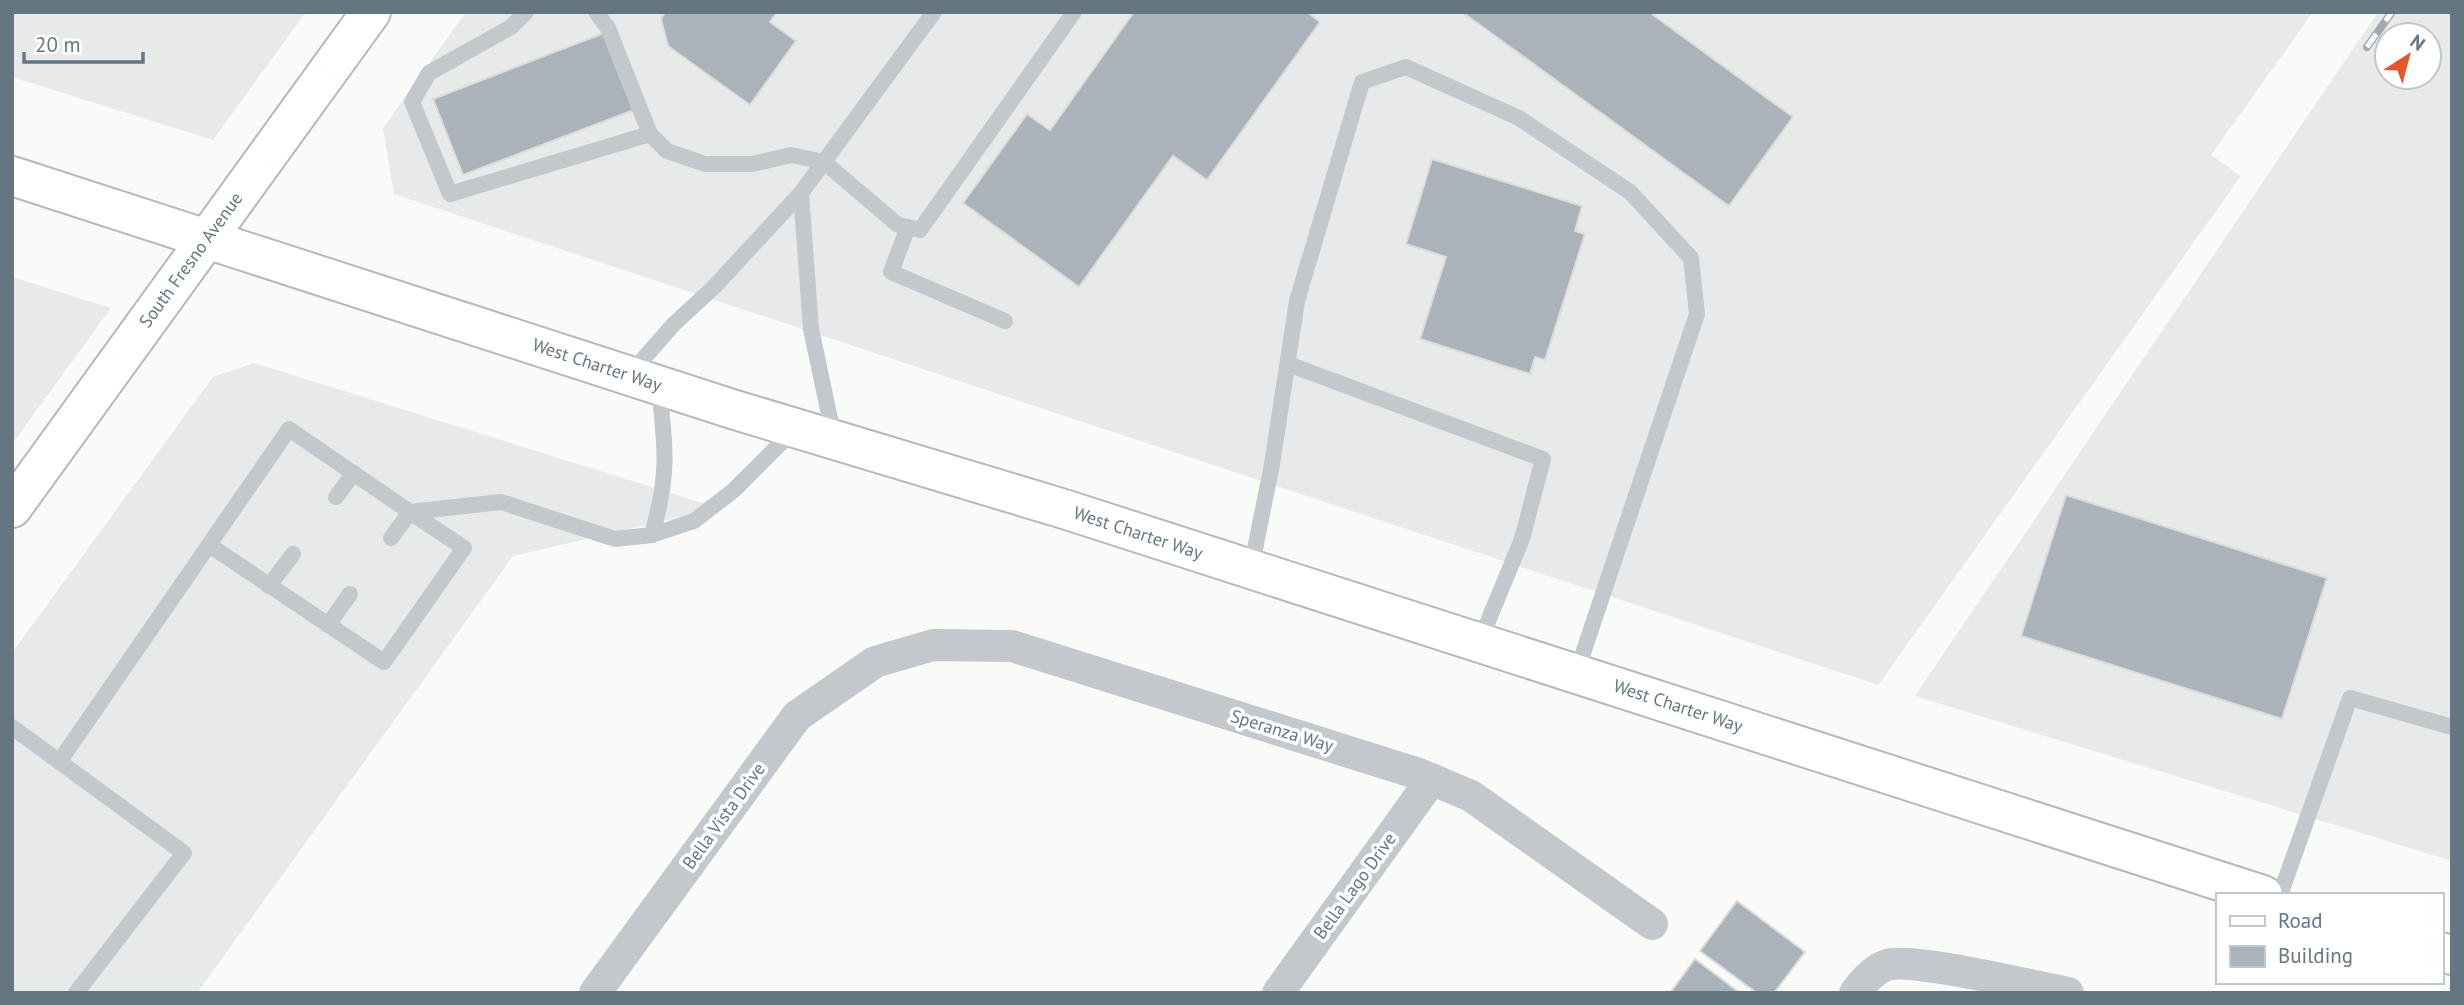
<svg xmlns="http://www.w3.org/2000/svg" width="2464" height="1005" font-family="'PT Sans',sans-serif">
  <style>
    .built { fill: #e8e9e9; fill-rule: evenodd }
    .building { fill: #aab3b9; stroke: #dcdcda; stroke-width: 2 }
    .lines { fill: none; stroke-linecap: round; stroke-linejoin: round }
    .secondary-casing { stroke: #b3babf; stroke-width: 42 }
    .highway-casing { stroke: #b4b9bd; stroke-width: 42 }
    .lane { stroke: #c3c8cc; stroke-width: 16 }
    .street { stroke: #c3c8cc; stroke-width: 32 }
    .secondary { stroke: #fff; stroke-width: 38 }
    .highway { stroke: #fff; stroke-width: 38 }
    .rail-casing { stroke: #a2aab0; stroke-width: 8 }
    .rail { stroke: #fff; stroke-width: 5; stroke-dasharray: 16; stroke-linecap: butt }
    .labels { text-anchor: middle; stroke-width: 7; stroke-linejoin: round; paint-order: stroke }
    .street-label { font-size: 18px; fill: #657683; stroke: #fff }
  </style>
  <rect width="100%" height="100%" fill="#fafaf8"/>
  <g class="built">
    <path d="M12,12h294l-93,128 -201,-63z"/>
    <path d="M466,12h1847l-102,143 30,21 -363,509 -1484,-491 -11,-66z"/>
    <path d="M2378,12h74v849l-537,-165zM2387,35h42v42h-42z"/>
    <path d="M12,277l99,31 -99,136z"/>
    <path d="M254,363l465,145 -206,48 -316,437h-185v-340l201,-276z"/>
  </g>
  <g class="building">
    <path d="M665,12h112l-7,10 26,19 -46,64 -82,-59 -7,-27z"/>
    <path d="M1134,12h173l13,10 -113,158 -34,-24 -94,131 -116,-84 64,-89 23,16z"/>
    <path d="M1462,12h187l144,105 -64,89z"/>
    <path d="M604,33l30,77 -171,65 -30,-76z"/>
    <path d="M1432,159l150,47 -7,25 10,3 -40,126 -10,-3 -5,17 -110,-35 26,-82 -40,-13z"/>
    <path d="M2066,495l261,83 -45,141 -261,-83z"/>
    <path d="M1737,901l68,51 -31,41h-17l-57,-42z"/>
    <path d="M1695,959l45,34h-70z"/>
  </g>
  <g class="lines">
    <g class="secondary-casing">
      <path id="secondary" d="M12,508l359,-496"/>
    </g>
    <g class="highway-casing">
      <g id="highway">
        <path d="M12,176l720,233 332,100 1199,386"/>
        <path d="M2441,952l11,3"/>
      </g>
    </g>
    <g class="lane">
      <path d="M526,12l-15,15 -82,46 -17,29 38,92 200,-60"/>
      <path d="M596,12l12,16 42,106 17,17 38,13h47l39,-9 33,7 74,63 22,5 154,-218"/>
      <path d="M801,193l133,-181"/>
      <path d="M908,227l-17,45 114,49"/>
      <path d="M1288,364l255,95 -21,80 -43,104"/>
      <path d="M629,375l45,-51 40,-37 87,-94 10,136 23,109"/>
      <path d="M659,388c7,61 10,87 -7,147l42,-14 40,-31 61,-61"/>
      <path d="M336,497l18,-24"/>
      <path d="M209,545l175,117 80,-114 -54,-36 -19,26"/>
      <path d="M1251,569l21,-105 25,-163 65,-219 44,-15 113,51 111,74 61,66 6,56 -121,360"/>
      <path d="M269,586l24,-32"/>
      <path d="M328,625l22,-31"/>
      <path d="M12,727l172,126 -108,140"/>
      <path d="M59,762l230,-333 121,83 91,-10 114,37 37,-4"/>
      <path d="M2280,895l70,-197 102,29"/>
    </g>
    <g class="street">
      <path d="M595,993l202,-277 78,-54 58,-17 79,1 407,128 52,22 181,128"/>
      <path d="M1278,993l154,-214"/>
      <path d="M1855,993c8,-11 19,-24 32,-28 25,-8 148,22 181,28"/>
    </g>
    <use href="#secondary" class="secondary"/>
    <use href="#highway" class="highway"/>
    <g class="rail-casing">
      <path id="rail" d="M2367,47l25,-35"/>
    </g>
    <use href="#rail" class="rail"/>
  </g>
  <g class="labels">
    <g class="street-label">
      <text transform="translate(191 260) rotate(-54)" y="6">South Fresno Avenue</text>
      <text transform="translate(597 365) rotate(18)" y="6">West Charter Way</text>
      <text transform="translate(1138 533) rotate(18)" y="6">West Charter Way</text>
      <text transform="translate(1678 706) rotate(18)" y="6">West Charter Way</text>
      <text transform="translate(1282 731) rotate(17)" y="6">Speranza Way</text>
      <text transform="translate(724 816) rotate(-54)" y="6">Bella Vista Drive</text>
      <text transform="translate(1355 886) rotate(-54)" y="6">Bella Lago Drive</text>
    </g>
  </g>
  <rect width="2464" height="1005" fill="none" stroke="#657683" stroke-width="28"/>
  <rect x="2216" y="893" width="228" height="91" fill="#ffffff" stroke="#c1c8cd" stroke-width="2"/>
  <rect x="2230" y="916" width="35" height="10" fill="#ffffff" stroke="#c1c8cd" stroke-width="2"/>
  <text x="2278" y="928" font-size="21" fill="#657683">Road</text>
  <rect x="2230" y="946" width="35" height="21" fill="#aab3b9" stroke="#c1c8cd" stroke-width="2"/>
  <text x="2278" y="963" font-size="21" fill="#657683">Building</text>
  <g transform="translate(2408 56) rotate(36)"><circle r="33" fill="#ffffff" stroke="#c1c8cd" stroke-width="2"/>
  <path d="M0-5L12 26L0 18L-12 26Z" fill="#e4572e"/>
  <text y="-10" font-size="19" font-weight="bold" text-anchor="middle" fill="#657683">N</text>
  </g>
  <path d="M24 52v10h119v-10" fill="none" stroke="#657683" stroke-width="3.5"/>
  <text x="35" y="52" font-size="21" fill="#657683" stroke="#ffffff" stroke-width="5" paint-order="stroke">20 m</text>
</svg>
